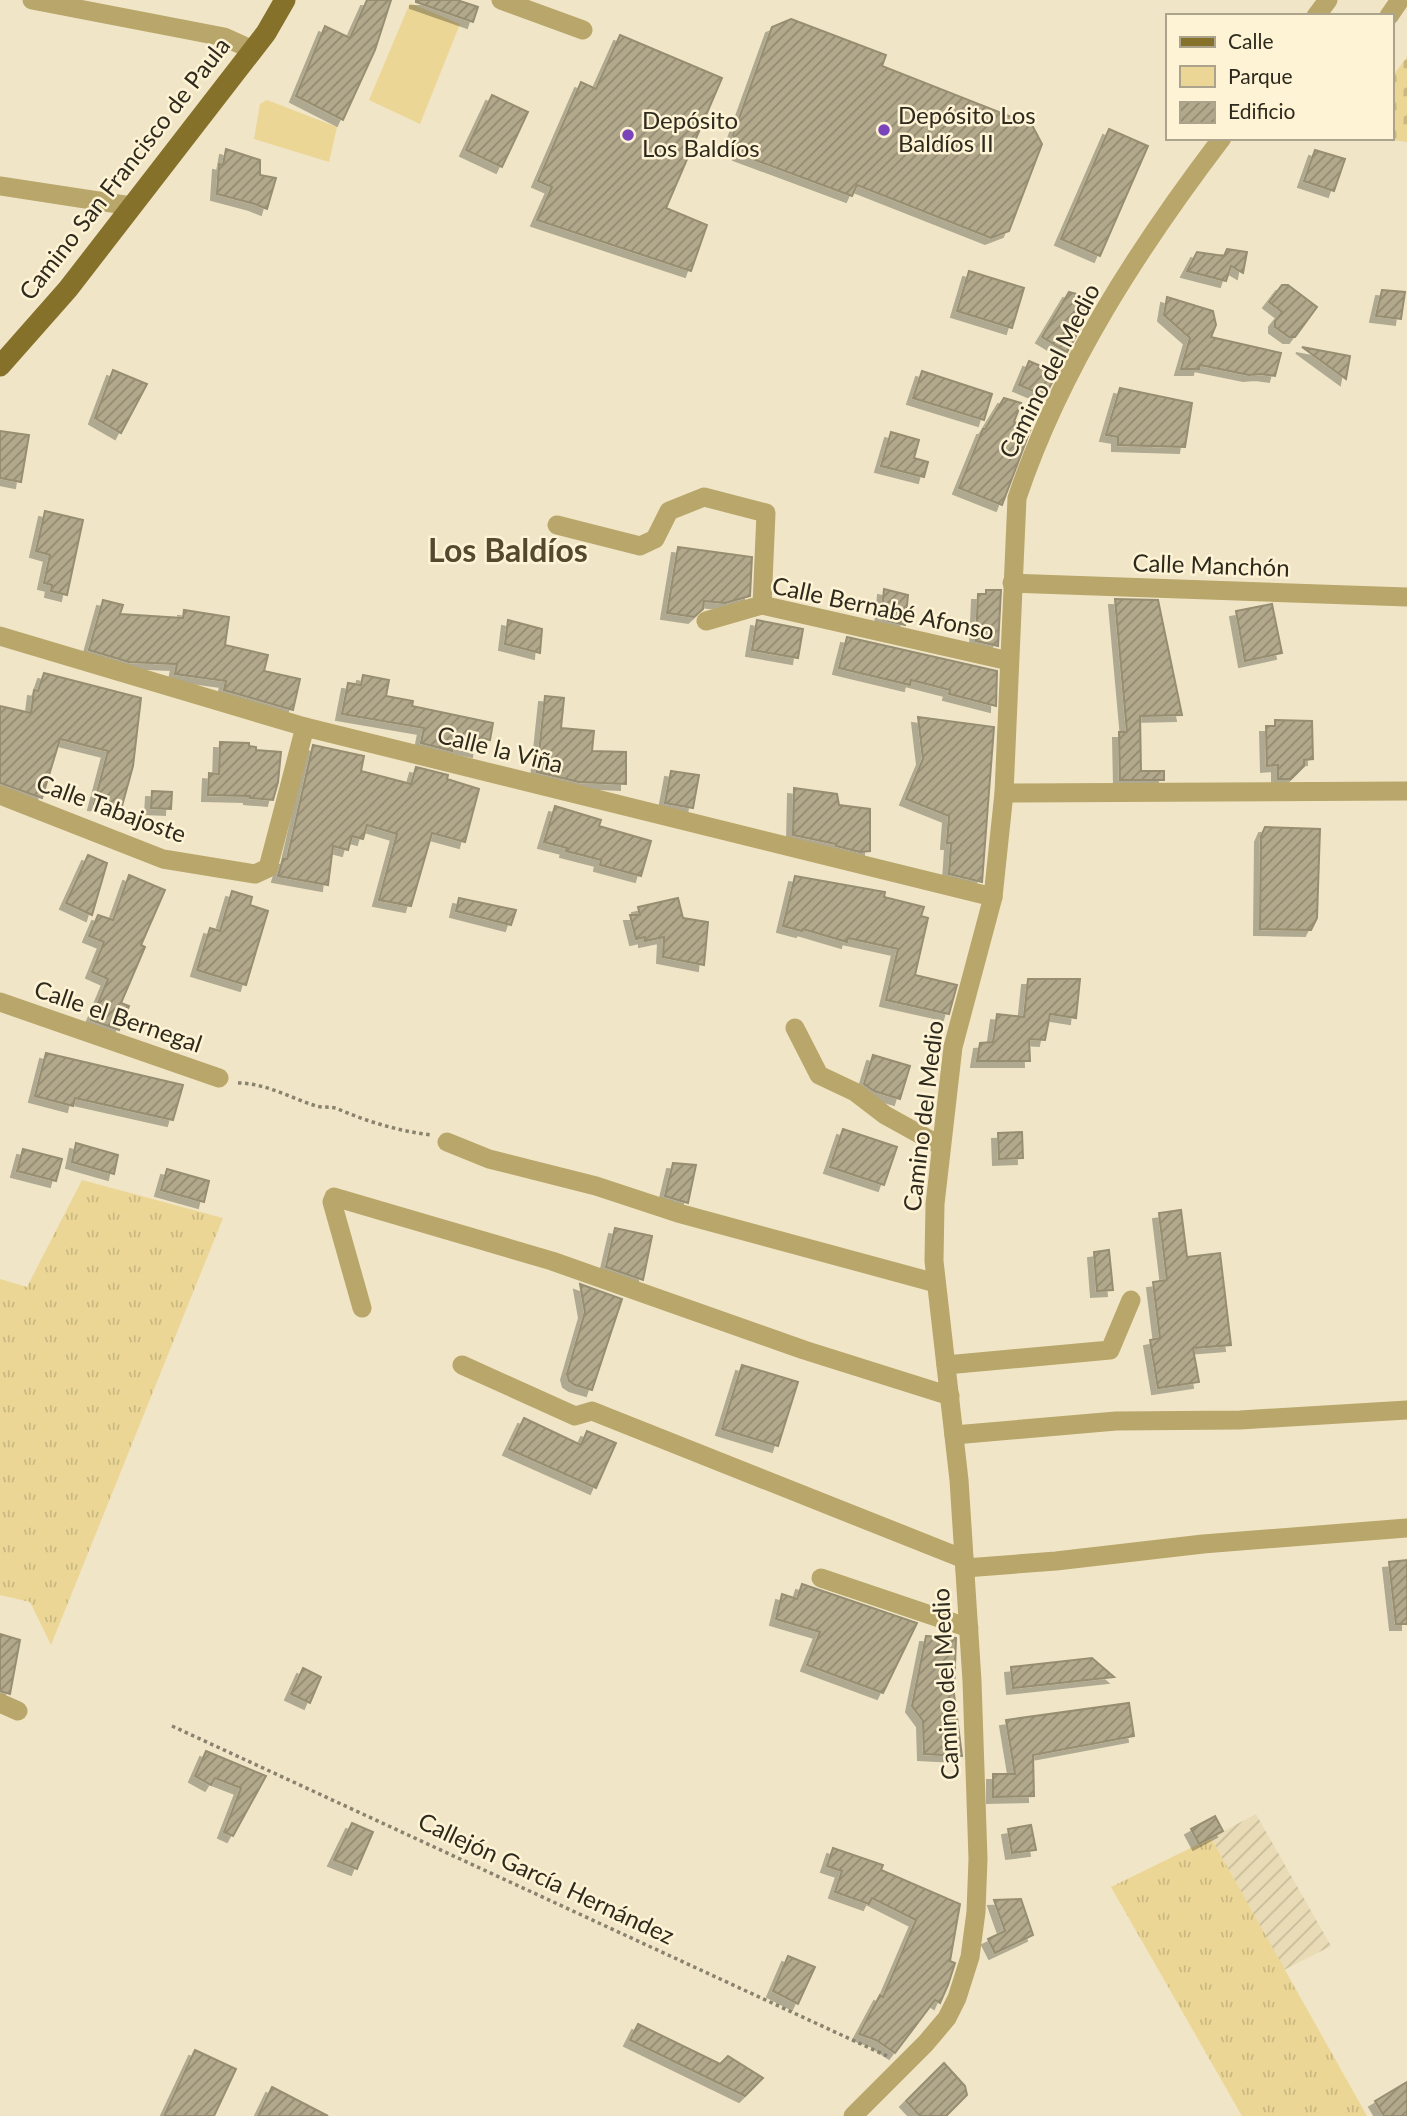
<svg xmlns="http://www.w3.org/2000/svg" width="1407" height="2116" font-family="Lato,sans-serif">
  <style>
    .industrial { fill: url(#industrial-furrows) }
    .grass { fill: url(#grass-tufts) }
    .cemetery { fill: url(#cemetery-stones) }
    .green { fill: #ebd695 }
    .building { fill: url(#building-hatch); stroke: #978e71; stroke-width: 2; filter: url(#shadow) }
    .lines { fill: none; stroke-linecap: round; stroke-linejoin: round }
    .path { stroke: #89826e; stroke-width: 3.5; stroke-dasharray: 3.5 3.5; stroke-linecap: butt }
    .minor { stroke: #b9a66a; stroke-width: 19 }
    .major { stroke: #86712a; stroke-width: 21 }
    .poi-dot { fill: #7b43ba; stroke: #fef3d4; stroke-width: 2.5 }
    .labels { text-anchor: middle; stroke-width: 5; stroke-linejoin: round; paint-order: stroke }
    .poi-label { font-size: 24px; fill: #2e2a1e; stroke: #fef3d4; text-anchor: start }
    .street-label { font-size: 24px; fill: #2e2a1e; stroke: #fef3d4 }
    .district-label { font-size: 32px; font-weight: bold; fill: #52492f; stroke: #fef3d4 }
  </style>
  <defs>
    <pattern id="industrial-furrows" width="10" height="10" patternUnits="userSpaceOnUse" patternTransform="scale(1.75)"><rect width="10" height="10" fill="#e8dbb5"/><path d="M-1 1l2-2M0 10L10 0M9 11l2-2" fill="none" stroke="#c7bc9b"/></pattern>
    <pattern id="grass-tufts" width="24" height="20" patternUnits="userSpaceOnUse" patternTransform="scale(1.75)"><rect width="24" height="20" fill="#ebd695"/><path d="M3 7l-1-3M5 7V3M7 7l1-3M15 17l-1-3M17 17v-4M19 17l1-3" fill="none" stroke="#cab880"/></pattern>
    <pattern id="cemetery-stones" width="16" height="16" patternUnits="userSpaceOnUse" patternTransform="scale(1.75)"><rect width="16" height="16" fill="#ebd695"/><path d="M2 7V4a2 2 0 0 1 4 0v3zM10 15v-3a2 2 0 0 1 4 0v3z" fill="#cab880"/></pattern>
    <pattern id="building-hatch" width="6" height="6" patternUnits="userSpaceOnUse" patternTransform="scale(1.75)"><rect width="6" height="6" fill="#b2a88b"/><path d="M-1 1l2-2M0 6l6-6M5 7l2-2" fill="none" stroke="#918971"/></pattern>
    <filter id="shadow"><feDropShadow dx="-6" dy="6" stdDeviation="0" flood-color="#0004"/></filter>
  </defs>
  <rect width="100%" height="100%" fill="#f0e6c7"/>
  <path class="industrial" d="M1256,1814l75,132 -47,24 -73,-132z"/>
  <g class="grass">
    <path d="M82,1180l141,38 -172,427 -21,-43 -30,-7v-316l27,8z"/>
    <path d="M1211,1838l156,278h-125l-131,-229z"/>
  </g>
  <path class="cemetery" d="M1407,57v85l-28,-4h12v-60z"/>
  <g class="green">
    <path d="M410,3l50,21 -40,100 -51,-24z"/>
    <path d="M267,100l70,27 -8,35 -75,-23 6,-35z"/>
  </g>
  <g class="building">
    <path d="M367,0h24l-16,50 -32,70 -47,-24 29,-70 25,12z"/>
    <path d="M416,0h41l21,7 -5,15 -57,-20z"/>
    <path d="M791,19l95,36 -4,11 150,59 10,19 -33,87 -18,7 -134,-53 -5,11 -113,-42 -6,-19 39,-108z"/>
    <path d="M620,35l102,43 -56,130 41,17 -16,46 -154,-51 15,-33 -14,-6 43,-99 15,7z"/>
    <path d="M492,95l36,17 -26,55 -36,-17z"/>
    <path d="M1109,129l39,17 -48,110 -39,-17z"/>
    <path d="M226,149l34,11v15l16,3 -9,31 -12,-5 -38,-10 2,-30 4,1z"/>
    <path d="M1315,150l30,9 -11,32 -30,-10z"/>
    <path d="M1227,249l20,3 -4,21 -12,-7 -5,15 -39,-10 10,-19 27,4z"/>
    <path d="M969,271l55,17 -12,40 -55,-17z"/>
    <path d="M1282,285h6l29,22 -22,30h-6l-14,-10v-6l7,-9 -13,-10z"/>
    <path d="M1382,290l23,2 -4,27 -25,-3z"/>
    <path d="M1069,292l19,5 -6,22 3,1 -18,32 -25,-15z"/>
    <path d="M1167,297l46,14 3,14 -5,12 70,16 -6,23 -14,-2 -12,1 -49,-10 -1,4h-18l9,-31 -26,-23z"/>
    <path d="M1302,347l48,9 -4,23z"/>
    <path d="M1029,361l28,12 -12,23 -26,-11z"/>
    <path d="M113,370l34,14 -26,49 -26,-15z"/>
    <path d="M922,371l70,23 -8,26 -71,-22z"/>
    <path d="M1120,388l72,15 -7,44 -67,-2v-8l-12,-2z"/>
    <path d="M1004,398l17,5 -7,19 17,6 -29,77 -43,-17 24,-59h2z"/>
    <path d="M0,431l29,4 -8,47 -21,-4z"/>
    <path d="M891,432l28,8 -5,18 14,4 -4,15 -43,-11z"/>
    <path d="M45,511l38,9 -16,75 -16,-4 1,-6 -8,-2 6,-28 -14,-4z"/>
    <path d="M678,547l74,10 -2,39 -25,7 -21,-2 -1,8 -9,8 -27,-4z"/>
    <path d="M884,589l24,6 -3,30 -24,-6z"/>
    <path d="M986,590h15l-3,56 -22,-5 2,-47h8z"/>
    <path d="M1115,599l43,1 24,115 -42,1 1,55h23v9h-44l-1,-48h8z"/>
    <path d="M103,600l20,5 -3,9 63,4 1,-8 45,7 -4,28 43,10 -4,16 36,8 -7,31 -69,-20 2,-9 -51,-7 2,-10 -48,-2 -40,-12z"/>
    <path d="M1272,604l10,49 -37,8 -9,-50z"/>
    <path d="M508,620l34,9 -2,24 -35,-9z"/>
    <path d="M757,620l46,9 -5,29 -46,-8z"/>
    <path d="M847,637l150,34 -1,35 -47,-12 1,-4 -39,-10 -1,5 -71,-17z"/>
    <path d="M44,673l97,25 -8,68 -11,40 -28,-2 14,-53 -48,-12 -18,59 -42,-15v-77l31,7 3,-23 4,1z"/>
    <path d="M363,675l26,5 -3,16 27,5 -1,5 81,17 -3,17 -10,-2 -2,13 -25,-5 -1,5 -31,-8 3,-15 -82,-14 6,-31 13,2z"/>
    <path d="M545,696l19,2 -3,30 33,3 -2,20 34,1v32l-47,-2 -42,-10z"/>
    <path d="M918,717l76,10 -12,155 -33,-8 2,-31h-4l2,-27 -43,-17 17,-40z"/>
    <path d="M1275,720l37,1 1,38 -9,1v6l-13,13h-13v-14l-11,1 -1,-40h9z"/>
    <path d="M220,742l29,1v3l7,1v3l25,2 -3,30 -5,18 -23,-2v-2l-42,-1 1,-22 10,1z"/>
    <path d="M313,745l51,11 -3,15 50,13 5,-17 32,8 -1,4 32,10 -14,53 -33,-9 -21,73 -32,-6 18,-66 -30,-9 -4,14 -11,-3 -4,14 -15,-4 -5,39 -50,-9 5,-17h4z"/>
    <path d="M671,771l28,4 -6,33 -28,-5z"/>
    <path d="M794,788l43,6 2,11 31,4v42l-10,1 -24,-6v-2l-43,-9z"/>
    <path d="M152,791l20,1 -1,17 -20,-1z"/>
    <path d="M555,806l46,14 -2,6 52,15 -10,35 -41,-11 1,-5 -35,-9 1,-3 -23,-6z"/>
    <path d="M1265,827l55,2 -3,89 -6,12 -51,-1 1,-93z"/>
    <path d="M88,855l19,8 -15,52 -26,-12z"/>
    <path d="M129,875l36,15 -24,55 4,2 -24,56 8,3 -10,24 -28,-10 17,-41 -16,-7 12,-30 -15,-6 9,-21 15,5z"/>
    <path d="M795,876l90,16 -1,5 40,10 -3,9 7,2 -13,57 42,10 -8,29 -63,-14 12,-51 -50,-11 -1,4 -44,-13 -1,2 -19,-5z"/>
    <path d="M232,891l20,6 -2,8 18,6 -22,74 -49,-15 13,-42 10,3z"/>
    <path d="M459,898l57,12 -5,15 -55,-14z"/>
    <path d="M678,898l5,20 25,4 -4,43 -41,-8 1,-20 -19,4v-4l-9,2 -6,-24h10l-2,-8z"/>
    <path d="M1028,979h52l-4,39 -26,-4 -5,26 -16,-1 1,22h-53l3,-18 13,-1 4,-28 27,3z"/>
    <path d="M46,1053l137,32 -10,35 -98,-22 -2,8 -38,-10z"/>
    <path d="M873,1055l37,11 -10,33 -26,-8 -10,-7z"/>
    <path d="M843,1129l54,18 -13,38 -54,-18z"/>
    <path d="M1022,1132l1,26 -24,1 -1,-26z"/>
    <path d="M76,1143l42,12 -4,19 -42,-12z"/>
    <path d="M23,1149l39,10 -6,22 -39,-10z"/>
    <path d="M673,1163l23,2 -8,38 -23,-7z"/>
    <path d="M167,1169l42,12 -5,21 -43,-12z"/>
    <path d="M1181,1210l6,47 33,-4 11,92 -38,3 6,34 -41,6 -8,-48 10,-2 -7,-56 14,-2 -8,-67z"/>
    <path d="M615,1228l37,8 -9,44 -37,-13z"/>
    <path d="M1109,1250l4,40 -16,1 -3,-39z"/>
    <path d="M580,1284l42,15 -30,91 -17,-5 -6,-4 -2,-7 18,-62z"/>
    <path d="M742,1365l56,17 -20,64 -56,-17z"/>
    <path d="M524,1418l57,27 6,-14 29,12 -20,45 -87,-39z"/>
    <path d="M1407,1560v64h-11l-7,-62z"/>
    <path d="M802,1584l115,39 -34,70 -76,-28 13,-33 -44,-13 6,-25 15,5z"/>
    <path d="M0,1634l20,6 -10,54 -10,-3z"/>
    <path d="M926,1636l30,2 -2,56 8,62 -38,-2 -1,-33 -11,-15z"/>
    <path d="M1092,1658l22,19 -101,11 -2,-21z"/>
    <path d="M303,1668l18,9 -11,26 -19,-9z"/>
    <path d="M1129,1703l5,33 -101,19 1,41 -41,1v-23h22l-9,-54z"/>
    <path d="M206,1751l60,25 -33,60 -9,-4 17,-44 -26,-10 -4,7 -16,-9z"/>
    <path d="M1215,1816l8,15 -24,13 -8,-15z"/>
    <path d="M352,1823l21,9 -16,37 -23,-9z"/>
    <path d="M1031,1825l5,25 -24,3 -4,-24z"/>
    <path d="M833,1848l50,17 -2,5 79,34 -10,57 5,2 -7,22 -8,18 -5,-3 -40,53 -19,-13 -17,-6 21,-39 3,2 33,-77 -44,-22 -3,6 -34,-12 7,-21 -15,-5z"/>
    <path d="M1021,1899l12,36 -38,18 -7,-14 17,-8 -11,-31z"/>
    <path d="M788,1956l27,11 -17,37 -25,-13z"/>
    <path d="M638,2024l82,40 8,-8 35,22 -18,18 -115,-56z"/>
    <path d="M195,2050l41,19 -22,47h-50z"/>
    <path d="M944,2063l21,23 2,9 -21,21h-26l-14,-15z"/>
    <path d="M1407,2082v34h-23l-9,-15z"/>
    <path d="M272,2087l56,29h-70z"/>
  </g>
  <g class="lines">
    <g class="path">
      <path d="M238,1083c27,0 53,15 78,23 7,2 15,0 22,3 30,13 61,22 93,26"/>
      <path d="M172,1726l715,330"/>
    </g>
    <g class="minor">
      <path d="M32,0l192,37 29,13"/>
      <path d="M501,0l82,30"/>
      <path d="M1316,16l12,-16"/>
      <path d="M1389,16l11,-16"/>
      <path d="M0,186l131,20"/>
      <path d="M557,525l83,21 15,-7 14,-28 35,-14 62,16 -4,92"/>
      <path d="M1012,583l395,14"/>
      <path d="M706,621l56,-16 247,56"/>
      <path d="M0,636l305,91 688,170"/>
      <path d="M1004,793l403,-2"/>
      <path d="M0,795l163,64 92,15 13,-6 37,-141"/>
      <path d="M0,1002l219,76"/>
      <path d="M795,1028l24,47 36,17 30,23 56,31"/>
      <path d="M447,1142l42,17 107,27 82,27 258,70"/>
      <path d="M362,1308l-30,-106 2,-5 218,64 252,89 146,46"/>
      <path d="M462,1365l113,51 17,-5 372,148"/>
      <path d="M946,1365l164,-15 21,-50"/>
      <path d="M954,1435l162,-14 124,-1 167,-10"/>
      <path d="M965,1568l91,-7 147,-17 204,-16"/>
      <path d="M821,1578l148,50"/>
      <path d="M0,1703l18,8"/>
      <path d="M853,2116l73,-73 21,-25 10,-20 13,-41 6,-45 2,-53 -6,-178 -13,-201 -25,-219 1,-57 18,-157 40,-150 11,-104 13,-295c44,-131 122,-251 205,-360"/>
    </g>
    <path class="major" d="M0,366l68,-77 198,-256 19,-33"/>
  </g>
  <g class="poi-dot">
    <circle cx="884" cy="130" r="7"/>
    <circle cx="628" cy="135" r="7"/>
  </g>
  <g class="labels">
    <g class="poi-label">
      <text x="898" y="124">Depósito Los<tspan x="898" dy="28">Baldíos II</tspan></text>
      <text x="642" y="129">Depósito<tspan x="642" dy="28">Los Baldíos</tspan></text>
    </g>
    <g class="street-label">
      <text transform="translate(125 169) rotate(-52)" y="8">Camino San Francisco de Paula</text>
      <text transform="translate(1050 371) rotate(-63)" y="8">Camino del Medio</text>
      <text transform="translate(1211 566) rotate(2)" y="8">Calle Manchón</text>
      <text transform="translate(883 609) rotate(12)" y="8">Calle Bernabé Afonso</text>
      <text transform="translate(500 750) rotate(14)" y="8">Calle la Viña</text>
      <text transform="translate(111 809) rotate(20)" y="8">Calle Tabajoste</text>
      <text transform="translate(118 1017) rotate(19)" y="8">Calle el Bernegal</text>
      <text transform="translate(924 1116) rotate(-83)" y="8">Camino del Medio</text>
      <text transform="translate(946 1684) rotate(-93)" y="8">Camino del Medio</text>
      <text transform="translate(546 1879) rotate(25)" y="8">Callejón García Hernández</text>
    </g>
    <g class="district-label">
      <text x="508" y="562">Los Baldíos</text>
    </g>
  </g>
  <rect x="1166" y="14" width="228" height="126" fill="#fef3d4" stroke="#aba38b" stroke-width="2"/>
  <rect x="1180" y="37" width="35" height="10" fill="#86712a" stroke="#aba38b" stroke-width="2"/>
  <text x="1228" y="49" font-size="21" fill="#2e2a1e">Calle</text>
  <rect x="1180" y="66" width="35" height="21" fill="#ebd695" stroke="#aba38b" stroke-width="2"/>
  <text x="1228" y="84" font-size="21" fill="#2e2a1e">Parque</text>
  <rect x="1180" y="102" width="35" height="21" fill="url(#building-hatch)" stroke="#aba38b" stroke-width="2"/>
  <text x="1228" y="119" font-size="21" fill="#2e2a1e">Edificio</text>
</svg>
